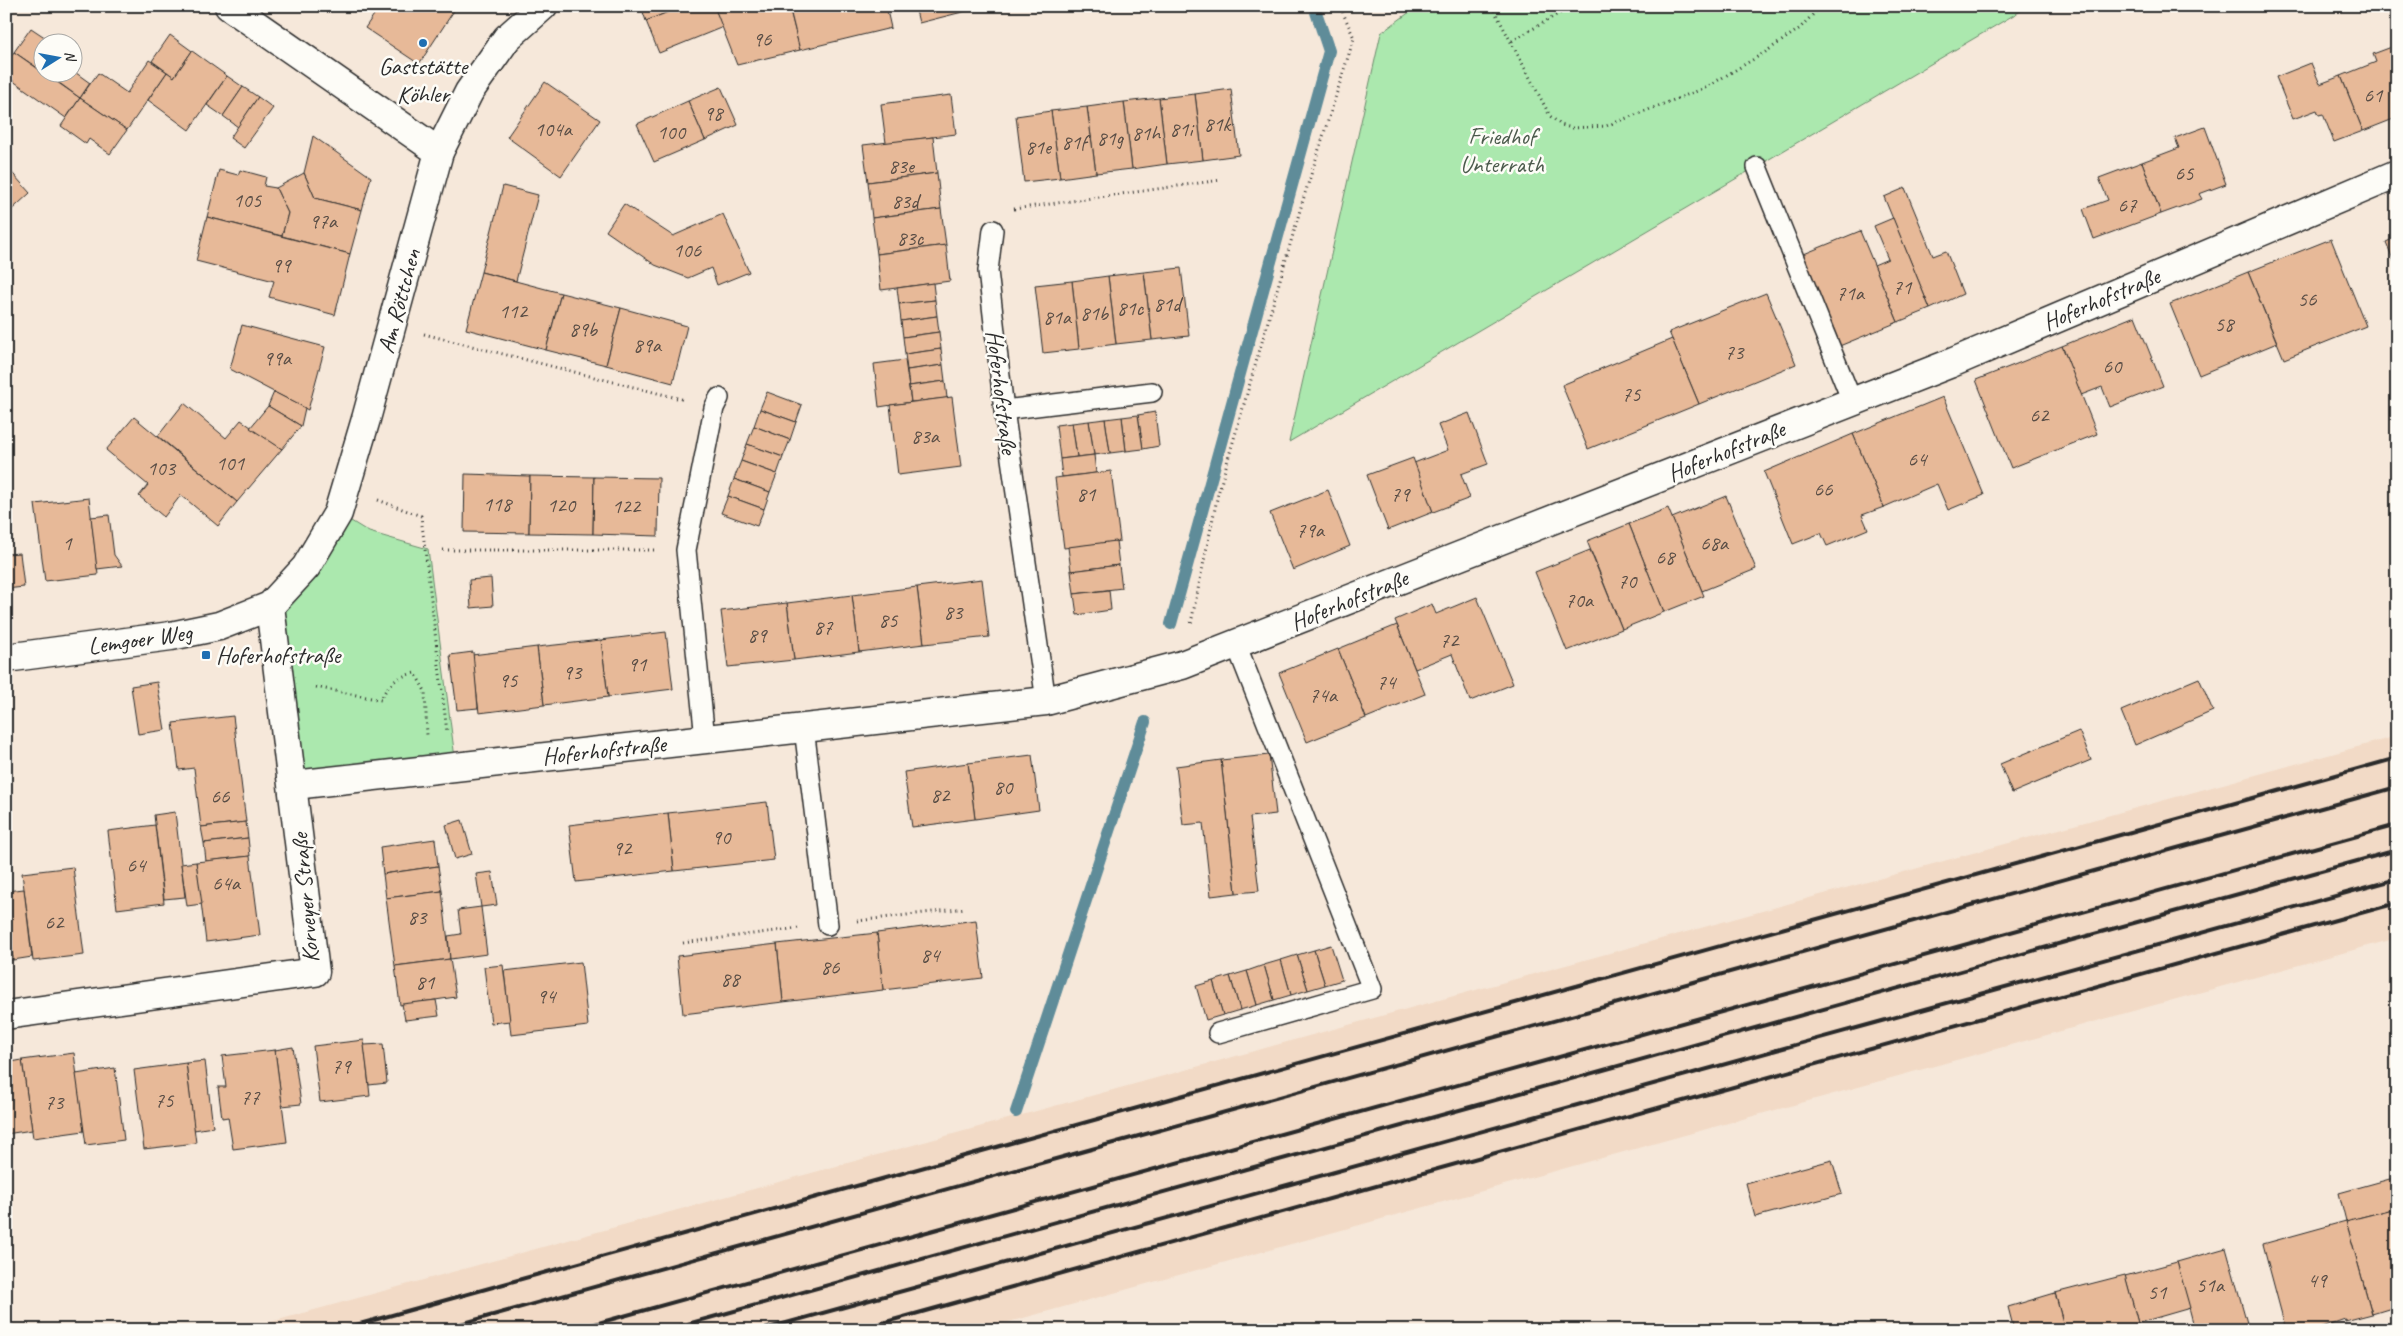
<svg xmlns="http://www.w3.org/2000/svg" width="2403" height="1336" font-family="Caveat,sans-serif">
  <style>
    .built { fill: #f2dac6 }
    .green { fill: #abe8ae; stroke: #6b8a6c }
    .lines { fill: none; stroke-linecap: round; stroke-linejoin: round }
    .stream { stroke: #5f8c99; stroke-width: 12 }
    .building { fill: #e7b998; stroke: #2b2b2b }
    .service-casing { stroke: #2b2b2b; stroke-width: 22 }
    .minor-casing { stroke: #2b2b2b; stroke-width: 31 }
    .path { stroke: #2b2b2b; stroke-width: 3; stroke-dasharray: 1 4; stroke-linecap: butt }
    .service { stroke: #fdfcf7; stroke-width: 19 }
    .minor { stroke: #fdfcf7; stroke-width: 28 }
    .rail { stroke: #2b2b2b; stroke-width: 4 }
    .poi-dot { fill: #1f6fb2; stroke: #fdfcf7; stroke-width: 2 }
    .labels { text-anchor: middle; stroke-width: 5; stroke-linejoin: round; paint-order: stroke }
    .number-label { font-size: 21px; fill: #5a4e46 }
    .poi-label { font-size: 24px; fill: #2b2b2b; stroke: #fdfcf7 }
    .park-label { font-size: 24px; fill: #4b5a4c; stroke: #fdfcf7 }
    .street-label { font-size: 24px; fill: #2b2b2b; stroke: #fdfcf7 }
  </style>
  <rect width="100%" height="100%" fill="#f6e8da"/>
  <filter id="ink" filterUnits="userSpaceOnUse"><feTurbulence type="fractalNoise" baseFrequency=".02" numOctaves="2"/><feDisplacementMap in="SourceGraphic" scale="10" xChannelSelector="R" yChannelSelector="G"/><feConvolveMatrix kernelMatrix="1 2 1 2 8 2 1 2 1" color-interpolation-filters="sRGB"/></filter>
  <g filter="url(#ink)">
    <path class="built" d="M2397,736v202l-1417,392h-738z"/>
    <g class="green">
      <path d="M1418,6h611l-740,436 92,-409z"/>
      <path d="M338,513l31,19 59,17 28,217 -162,19 -24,-179z"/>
    </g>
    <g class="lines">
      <g class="stream">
        <path d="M1171,624l158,-573 -15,-45"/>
        <path d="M1016,1112l129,-390"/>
      </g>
    </g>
    <g class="building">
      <path d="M380,6h77l-38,58 -54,-36z"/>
      <path d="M641,6h42l-37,15z"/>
      <path d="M683,6h31l9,21 -64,26 -13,-32z"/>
      <path d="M714,6h75l11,44 -63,15z"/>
      <path d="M789,6h97l5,22 -91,22z"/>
      <path d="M915,6h71l-67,17z"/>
      <path d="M31,28l21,14h-10v29l-28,-19z"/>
      <path d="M170,35l22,16 -18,26 -22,-16z"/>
      <path d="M2397,45l-1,73 -33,13 -22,-55 35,-14 -3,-8z"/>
      <path d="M192,51l35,25 -38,54 -41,-30 19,-28 7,5z"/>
      <path d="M14,52l66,46 -14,20 -60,-42v-13z"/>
      <path d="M149,60l18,12 -40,58 -47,-32 18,-25 29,20z"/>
      <path d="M2311,63l9,21 21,-8 22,55 -29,11 -11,-28 -4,1 -2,-5 -24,9 -17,-42z"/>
      <path d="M72,70l18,13 -10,15 -36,-26h28z"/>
      <path d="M227,76l16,11 -20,29 -16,-11z"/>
      <path d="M545,82l55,38 -39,56 -54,-39z"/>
      <path d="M243,87l15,10 -20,30 -15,-11z"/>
      <path d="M721,87l17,38 -33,15 -17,-39z"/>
      <path d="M1231,89l8,66 -36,5 -8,-66z"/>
      <path d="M1195,94l8,66 -36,4 -8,-66z"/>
      <path d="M951,95l5,39 -70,9 -5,-39z"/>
      <path d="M258,97l15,11 -29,40 -14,-10z"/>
      <path d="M80,98l47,32 -17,24 -21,-15 -3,5 -25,-18z"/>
      <path d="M1159,98l8,66 -35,5 -8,-67z"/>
      <path d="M688,101l17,39 -51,22 -17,-38z"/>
      <path d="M1124,102l8,67 -36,4 -9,-66z"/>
      <path d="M1087,107l9,66 -36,5 -9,-67z"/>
      <path d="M1051,111l9,67 -36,4 -8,-66z"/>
      <path d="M2205,127l21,57 -27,10 3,5 -41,15 -19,-52 37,-14 -4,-10z"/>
      <path d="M313,136l58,41 -9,33 -47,-12 -11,-25z"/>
      <path d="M933,137l4,36 -69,9 -5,-37z"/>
      <path d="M2142,162l19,52 -67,25 -11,-30 25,-9 -9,-22z"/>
      <path d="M6,166l24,27 -24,22z"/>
      <path d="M219,170l19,5 2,-5 26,7 -2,9 12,2 12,25 -6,23 -75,-19z"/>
      <path d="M304,173l11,25 47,12 -12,44 -68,-18 6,-23 -12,-25z"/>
      <path d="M937,173l4,36 -69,9 -4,-36z"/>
      <path d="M503,186l35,9 -22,86 -35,-9z"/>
      <path d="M1905,188l28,68 13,-5 17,43 -33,15 -46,-112z"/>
      <path d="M624,204l49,32 50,-22 26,58 -32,13 -6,-17 -23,10 -33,-13 -49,-34z"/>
      <path d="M941,209l5,36 -69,9 -5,-36z"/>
      <path d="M207,217l143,37 -15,61 -66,-18 5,-16 -78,-20z"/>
      <path d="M1893,218l37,91 -32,13 -24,-57 14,-6 -14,-33z"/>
      <path d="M1860,231l38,91 -61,25 -38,-91z"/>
      <path d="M2397,237v32l-11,-27z"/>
      <path d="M2331,239l35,87 -82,33 -36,-87z"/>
      <path d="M946,245l4,36 -69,9 -4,-36z"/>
      <path d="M1181,268l8,68 -37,4 -8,-68z"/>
      <path d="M481,272l80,21 -15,57 -80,-21z"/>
      <path d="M1144,272l8,68 -36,4 -8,-68z"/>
      <path d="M2248,272l29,71 -78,32 -29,-71z"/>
      <path d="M1108,276l8,68 -37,5 -7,-68z"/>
      <path d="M1072,281l7,68 -36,4 -8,-68z"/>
      <path d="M933,283l2,17 -36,4 -2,-16z"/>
      <path d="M561,293l60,15 -15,57 -60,-15z"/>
      <path d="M1766,293l30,71 -97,40 -30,-72z"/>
      <path d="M935,300l2,16 -36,5 -2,-17z"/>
      <path d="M621,308l66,18 -14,57 -67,-18z"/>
      <path d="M937,316l2,16 -36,5 -2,-16z"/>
      <path d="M2135,316l28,70 -53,21 -8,-20 -21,8 -19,-49z"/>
      <path d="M242,325l83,22 -17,63 -78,-41z"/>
      <path d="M939,332l2,17 -36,5 -2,-17z"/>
      <path d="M1672,339l27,65 -111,45 -26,-64z"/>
      <path d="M2062,346l35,88 -86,34 -35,-88z"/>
      <path d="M941,349l2,16 -36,5 -2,-16z"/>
      <path d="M905,360l6,42 -32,5 -5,-43z"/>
      <path d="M943,365l2,16 -36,5 -2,-16z"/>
      <path d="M945,381l2,17 -36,4 -2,-16z"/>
      <path d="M274,392l31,16 -4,18 -33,-20z"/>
      <path d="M767,392l35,13 -6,17 -36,-13z"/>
      <path d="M952,397l9,70 -63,8 -8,-70z"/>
      <path d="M1943,397l41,98 -36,15 -11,-26 -53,23 -31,-73z"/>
      <path d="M184,403l42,35 15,-18 41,29 -45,53 -79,-66z"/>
      <path d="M268,406l33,20 -19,23 -32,-21z"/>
      <path d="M760,409l36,13 -6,18 -36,-14z"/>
      <path d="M1155,412l4,34 -16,3 -5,-34z"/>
      <path d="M1469,413l19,51 -27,10 9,24 -37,14 -19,-49 34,-13 -10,-25z"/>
      <path d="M1138,415l5,34 -17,2 -4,-34z"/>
      <path d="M134,417l103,85 -19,24 -37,-31 -17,22 -25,-21 9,-11 -42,-35z"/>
      <path d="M1122,417l4,34 -16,2 -5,-34z"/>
      <path d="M1105,419l5,34 -16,2 -5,-34z"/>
      <path d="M1089,421l5,34 -17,2 -5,-34z"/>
      <path d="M1072,423l5,34 -17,2 -4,-34z"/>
      <path d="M754,426l36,14 -7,17 -36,-13z"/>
      <path d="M1853,434l31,73 -22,8 6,14 -41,17 -6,-13 -28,11 -29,-72z"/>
      <path d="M747,444l36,13 -6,17 -36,-13z"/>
      <path d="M1094,455l2,18 -34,4 -2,-18z"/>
      <path d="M1413,458l20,54 -45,18 -21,-55z"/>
      <path d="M741,461l36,13 -7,18 -36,-13z"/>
      <path d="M1111,471l9,70 -56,7 -9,-70z"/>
      <path d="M465,474l65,2 -1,57 -65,-1z"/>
      <path d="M530,476l64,1 -1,57 -64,-1z"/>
      <path d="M594,477l65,1 -1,58 -65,-2z"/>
      <path d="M734,479l36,13 -6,17 -36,-13z"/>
      <path d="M1328,490l22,56 -57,24 -23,-57z"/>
      <path d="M728,496l36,13 -7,17 -36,-13z"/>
      <path d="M1726,496l30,73 -54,22 -30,-73z"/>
      <path d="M89,498l9,77 -53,6 -10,-77z"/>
      <path d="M1668,508l36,88 -40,16 -35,-88z"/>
      <path d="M109,515l5,40 8,11 -25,3 -6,-52z"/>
      <path d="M1629,524l35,88 -42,17 -35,-88z"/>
      <path d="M1116,541l3,24 -48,6 -3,-24z"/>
      <path d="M1590,550l32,79 -55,22 -32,-79z"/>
      <path d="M20,553l4,34 -18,2v-35z"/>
      <path d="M1119,565l3,23 -48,6 -3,-23z"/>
      <path d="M491,578l2,28 -22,2 -2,-28z"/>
      <path d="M982,579l7,58 -65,7 -7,-57z"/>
      <path d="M917,587l7,57 -65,8 -7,-57z"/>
      <path d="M1109,590l2,20 -34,5 -3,-21z"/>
      <path d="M852,595l7,57 -65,8 -7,-57z"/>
      <path d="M1477,597l36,87 -43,17 -18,-47 -37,15 -20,-49 37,-16 4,10z"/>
      <path d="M787,603l7,57 -66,7 -7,-56z"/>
      <path d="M1397,625l28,69 -59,24 -28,-69z"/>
      <path d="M666,632l7,57 -65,8 -7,-57z"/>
      <path d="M601,640l7,57 -64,8 -7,-58z"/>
      <path d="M537,647l7,58 -65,8 -7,-58z"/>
      <path d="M1338,649l28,69 -59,24 -28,-69z"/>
      <path d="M473,652l5,56 -21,2 -7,-55z"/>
      <path d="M2199,678l14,33 -78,34 -14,-34z"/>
      <path d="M157,682l8,48 -27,4 -7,-48z"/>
      <path d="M233,716l13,106 -45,5 -7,-59 -15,2 -6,-47z"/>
      <path d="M2079,731l12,29 -79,33 -12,-29z"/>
      <path d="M1032,755l7,55 -64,9 -7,-56z"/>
      <path d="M1269,755l7,59 -26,3 9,74 -23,2 -15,-133z"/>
      <path d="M1221,760l15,133 -25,3 -8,-73 -20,2 -7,-59z"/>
      <path d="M968,763l7,56 -63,8 -8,-55z"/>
      <path d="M767,802l7,58 -100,11 -6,-58z"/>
      <path d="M175,812l10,85 -21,2 -10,-84z"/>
      <path d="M668,813l6,58 -98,11 -7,-57z"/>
      <path d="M462,820l10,34 -17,5 -9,-34z"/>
      <path d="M246,822l2,16 -44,5 -3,-16z"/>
      <path d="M155,825l9,78 -47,6 -9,-78z"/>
      <path d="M248,838l2,18 -44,5 -2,-18z"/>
      <path d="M435,839l3,27 -55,8 -3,-27z"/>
      <path d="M250,856l10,79 -54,7 -10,-80z"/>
      <path d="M196,862l6,42 -15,2 -6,-42z"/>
      <path d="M438,866l4,25 -56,7 -3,-24z"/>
      <path d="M73,867l11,88 -51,6 -11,-88z"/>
      <path d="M492,872l5,33 -16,2 -5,-33z"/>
      <path d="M24,889l8,68 -19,3 -7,-69z"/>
      <path d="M442,891l8,68 -55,7 -9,-68z"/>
      <path d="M481,907l6,47 -37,5 -2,-23 13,-2 -3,-24z"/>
      <path d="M976,920l7,58 -100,12 -6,-57z"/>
      <path d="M6,924h3l4,36 -7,1z"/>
      <path d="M877,933l6,57 -100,12 -6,-58z"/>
      <path d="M777,944l6,58 -100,12 -6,-58z"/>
      <path d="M1331,945l11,35 -17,5 -11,-35z"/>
      <path d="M1314,950l11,35 -17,5 -11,-35z"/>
      <path d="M1297,955l11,35 -17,5 -10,-35z"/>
      <path d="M450,959l6,38 -56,8 -5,-39z"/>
      <path d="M1281,960l10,35 -17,5 -10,-35z"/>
      <path d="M581,962l7,64 -77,9 -7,-64z"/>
      <path d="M503,965l7,56 -19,2 -7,-56z"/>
      <path d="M1264,965l10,35 -17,5 -10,-34z"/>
      <path d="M1247,971l10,34 -17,5 -10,-34z"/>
      <path d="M1230,976l10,34 -17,5 -10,-34z"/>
      <path d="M1213,981l10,34 -17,5 -10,-34z"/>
      <path d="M436,1000l3,16 -34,4 -3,-16z"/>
      <path d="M364,1040l6,56 -50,6 -7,-56z"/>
      <path d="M383,1044l4,39 -18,2 -5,-40z"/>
      <path d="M293,1047l8,57 -19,2 -7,-56z"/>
      <path d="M275,1050l12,92 -54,7 -5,-32 -6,1 -4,-31h8l-4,-31z"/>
      <path d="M74,1053l10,78 -51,7 -11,-78z"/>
      <path d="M22,1060l10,70 -26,4v-71z"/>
      <path d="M205,1061l8,66 -19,3 -8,-67z"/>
      <path d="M186,1063l10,80 -52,6 -10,-79z"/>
      <path d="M115,1068l9,72 -38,5 -10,-71z"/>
      <path d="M1832,1160l10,34 -87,23 -9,-34z"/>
      <path d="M2397,1177v31l-51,13 -7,-28z"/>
      <path d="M2397,1208v106l-2,-7 -23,7 -26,-93z"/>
      <path d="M2346,1221l26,93 -27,7v-2l-31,11h-28l-23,-86z"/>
      <path d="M2226,1248l21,75 -25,7h-27l-18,-68z"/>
      <path d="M2177,1262l13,46 -52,15 -13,-47z"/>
      <path d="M2125,1275l13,48 -17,7h-56l-10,-37z"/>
      <path d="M2055,1293l10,37h-51l-6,-23z"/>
    </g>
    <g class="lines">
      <g class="service-casing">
        <g id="service">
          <path d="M1757,167l95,234"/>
          <path d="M993,230l-5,41 16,139 42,291"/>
          <path d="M1004,410l148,-18"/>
          <path d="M804,728l24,197"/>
          <path d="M705,739l-19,-189 28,-142 5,-10"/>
          <path d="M1218,1033l154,-44 -136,-345"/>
        </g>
      </g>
      <g class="minor-casing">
        <g id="minor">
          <path d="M229,6l210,146"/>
          <path d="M6,658l165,-22 48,-10 51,-20 36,-39 32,-54 28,-94 73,-267 30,-60 38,-54 36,-32"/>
          <path d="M294,785l752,-84 136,-36 767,-301 448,-190"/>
          <path d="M6,1015l309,-43 -45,-366"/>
        </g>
      </g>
      <g class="path">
        <path d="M1492,6l58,110 11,9 11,3 34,-2 99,-38 59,-35 35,-24 22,-23"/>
        <path d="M1512,41l60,-35"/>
        <path d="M1014,209l207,-29"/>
        <path d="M424,334l261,66"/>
        <path d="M378,500l43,16 26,216"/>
        <path d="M443,550h213"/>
        <path d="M1191,623l27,-129 85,-294 51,-162 -14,-32"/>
        <path d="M316,687l65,13c6,-16 17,-24 34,-27l10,18 2,45"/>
        <path d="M857,921l109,-13"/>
        <path d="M683,943l116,-15"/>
      </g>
      <use href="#service" class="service"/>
      <use href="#minor" class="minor"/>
      <g class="rail">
        <path d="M338,1330l2059,-572"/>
        <path d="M439,1330l1958,-543"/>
        <path d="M573,1330l1824,-505"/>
        <path d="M666,1330l1731,-480"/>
        <path d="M761,1330l1636,-451"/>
        <path d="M857,1330l1540,-427"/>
      </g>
    </g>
  </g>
  <g class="poi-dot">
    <circle cx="423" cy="43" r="5"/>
    <rect x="201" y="650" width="10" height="10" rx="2.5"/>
  </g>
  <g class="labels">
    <g class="number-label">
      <text x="762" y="46">96</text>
      <text x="2373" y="102">61</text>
      <text x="713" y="120">98</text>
      <text x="1217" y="131">81k</text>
      <text x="553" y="136">104a</text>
      <text x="1181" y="136">81i</text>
      <text x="671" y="139">100</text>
      <text x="1146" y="140">81h</text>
      <text x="1110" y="145">81g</text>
      <text x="1074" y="149">81f</text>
      <text x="1038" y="154">81e</text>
      <text x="901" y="173">83e</text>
      <text x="2184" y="180">65</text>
      <text x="247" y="207">105</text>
      <text x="905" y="208">83d</text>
      <text x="2127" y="212">67</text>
      <text x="323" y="228">97a</text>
      <text x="910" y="245">83c</text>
      <text x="687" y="257">106</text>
      <text x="281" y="272">99</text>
      <text x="1902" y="294">71</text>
      <text x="1850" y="300">71a</text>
      <text x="2307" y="306">56</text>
      <text x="1167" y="311">81d</text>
      <text x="1130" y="315">81c</text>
      <text x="513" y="318">112</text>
      <text x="1094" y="320">81b</text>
      <text x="1057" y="324">81a</text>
      <text x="2224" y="331">58</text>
      <text x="583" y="336">89b</text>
      <text x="647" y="352">89a</text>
      <text x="1734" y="359">73</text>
      <text x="277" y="365">99a</text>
      <text x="2112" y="373">60</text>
      <text x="1631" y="401">75</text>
      <text x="2039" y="422">62</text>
      <text x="925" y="443">83a</text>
      <text x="1917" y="466">64</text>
      <text x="230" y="470">101</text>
      <text x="161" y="475">103</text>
      <text x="1823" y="496">66</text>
      <text x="1086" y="501">81</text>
      <text x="1400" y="501">79</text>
      <text x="497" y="511">118</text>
      <text x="561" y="512">120</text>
      <text x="626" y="513">122</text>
      <text x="1310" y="537">79a</text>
      <text x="67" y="550">1</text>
      <text x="1714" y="550">68a</text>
      <text x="1665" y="564">68</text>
      <text x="1627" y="588">70</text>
      <text x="1579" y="607">70a</text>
      <text x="953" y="619">83</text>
      <text x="888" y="627">85</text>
      <text x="823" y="634">87</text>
      <text x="757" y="642">89</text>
      <text x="1449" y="647">72</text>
      <text x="637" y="671">91</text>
      <text x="572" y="679">93</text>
      <text x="508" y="687">95</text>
      <text x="1386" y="689">74</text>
      <text x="1323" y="702">74a</text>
      <text x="1003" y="794">80</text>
      <text x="940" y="802">82</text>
      <text x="220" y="803">66</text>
      <text x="721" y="844">90</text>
      <text x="622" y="855">92</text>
      <text x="136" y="872">64</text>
      <text x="226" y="890">64a</text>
      <text x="417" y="924">83</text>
      <text x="54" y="929">62</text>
      <text x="930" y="962">84</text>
      <text x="830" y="974">86</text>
      <text x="730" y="986">88</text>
      <text x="425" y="989">81</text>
      <text x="546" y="1003">94</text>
      <text x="341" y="1073">79</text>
      <text x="250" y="1104">77</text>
      <text x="164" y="1107">75</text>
      <text x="54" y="1109">73</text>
      <text x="2317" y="1287">49</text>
      <text x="2210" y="1292">51a</text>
      <text x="2157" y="1299">51</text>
    </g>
    <g class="poi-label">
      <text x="423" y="74">Gaststätte<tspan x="423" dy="28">Köhler</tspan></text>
      <text x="216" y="663" text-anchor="start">Hoferhofstraße</text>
    </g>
    <g class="park-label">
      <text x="1502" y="144">Friedhof<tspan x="1502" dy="28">Unterrath</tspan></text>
    </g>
    <g class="street-label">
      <text transform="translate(2101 299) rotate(-23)" y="8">Hoferhofstraße</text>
      <text transform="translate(399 301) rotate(-75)" y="8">Am Röttchen</text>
      <text transform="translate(1002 392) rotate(83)" y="8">Hoferhofstraße</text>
      <text transform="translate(1726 451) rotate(-22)" y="8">Hoferhofstraße</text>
      <text transform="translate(1349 600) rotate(-22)" y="8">Hoferhofstraße</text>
      <text transform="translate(140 639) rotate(-8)" y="8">Lemgoer Weg</text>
      <text transform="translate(604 750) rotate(-6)" y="8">Hoferhofstraße</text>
      <text transform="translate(305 898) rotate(-95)" y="8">Korveyer Straße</text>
    </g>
  </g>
  <rect width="2403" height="1336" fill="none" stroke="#fdfcf7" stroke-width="25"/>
  <rect x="12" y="12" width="2378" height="1311" fill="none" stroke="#2b2b2b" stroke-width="2" filter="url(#ink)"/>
  <g transform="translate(58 58) rotate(79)"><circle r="24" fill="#fdfcf7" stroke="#a9a8a5"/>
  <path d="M0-4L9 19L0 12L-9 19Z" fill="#1f6fb2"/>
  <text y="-8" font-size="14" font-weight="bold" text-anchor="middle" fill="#2b2b2b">N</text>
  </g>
</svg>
